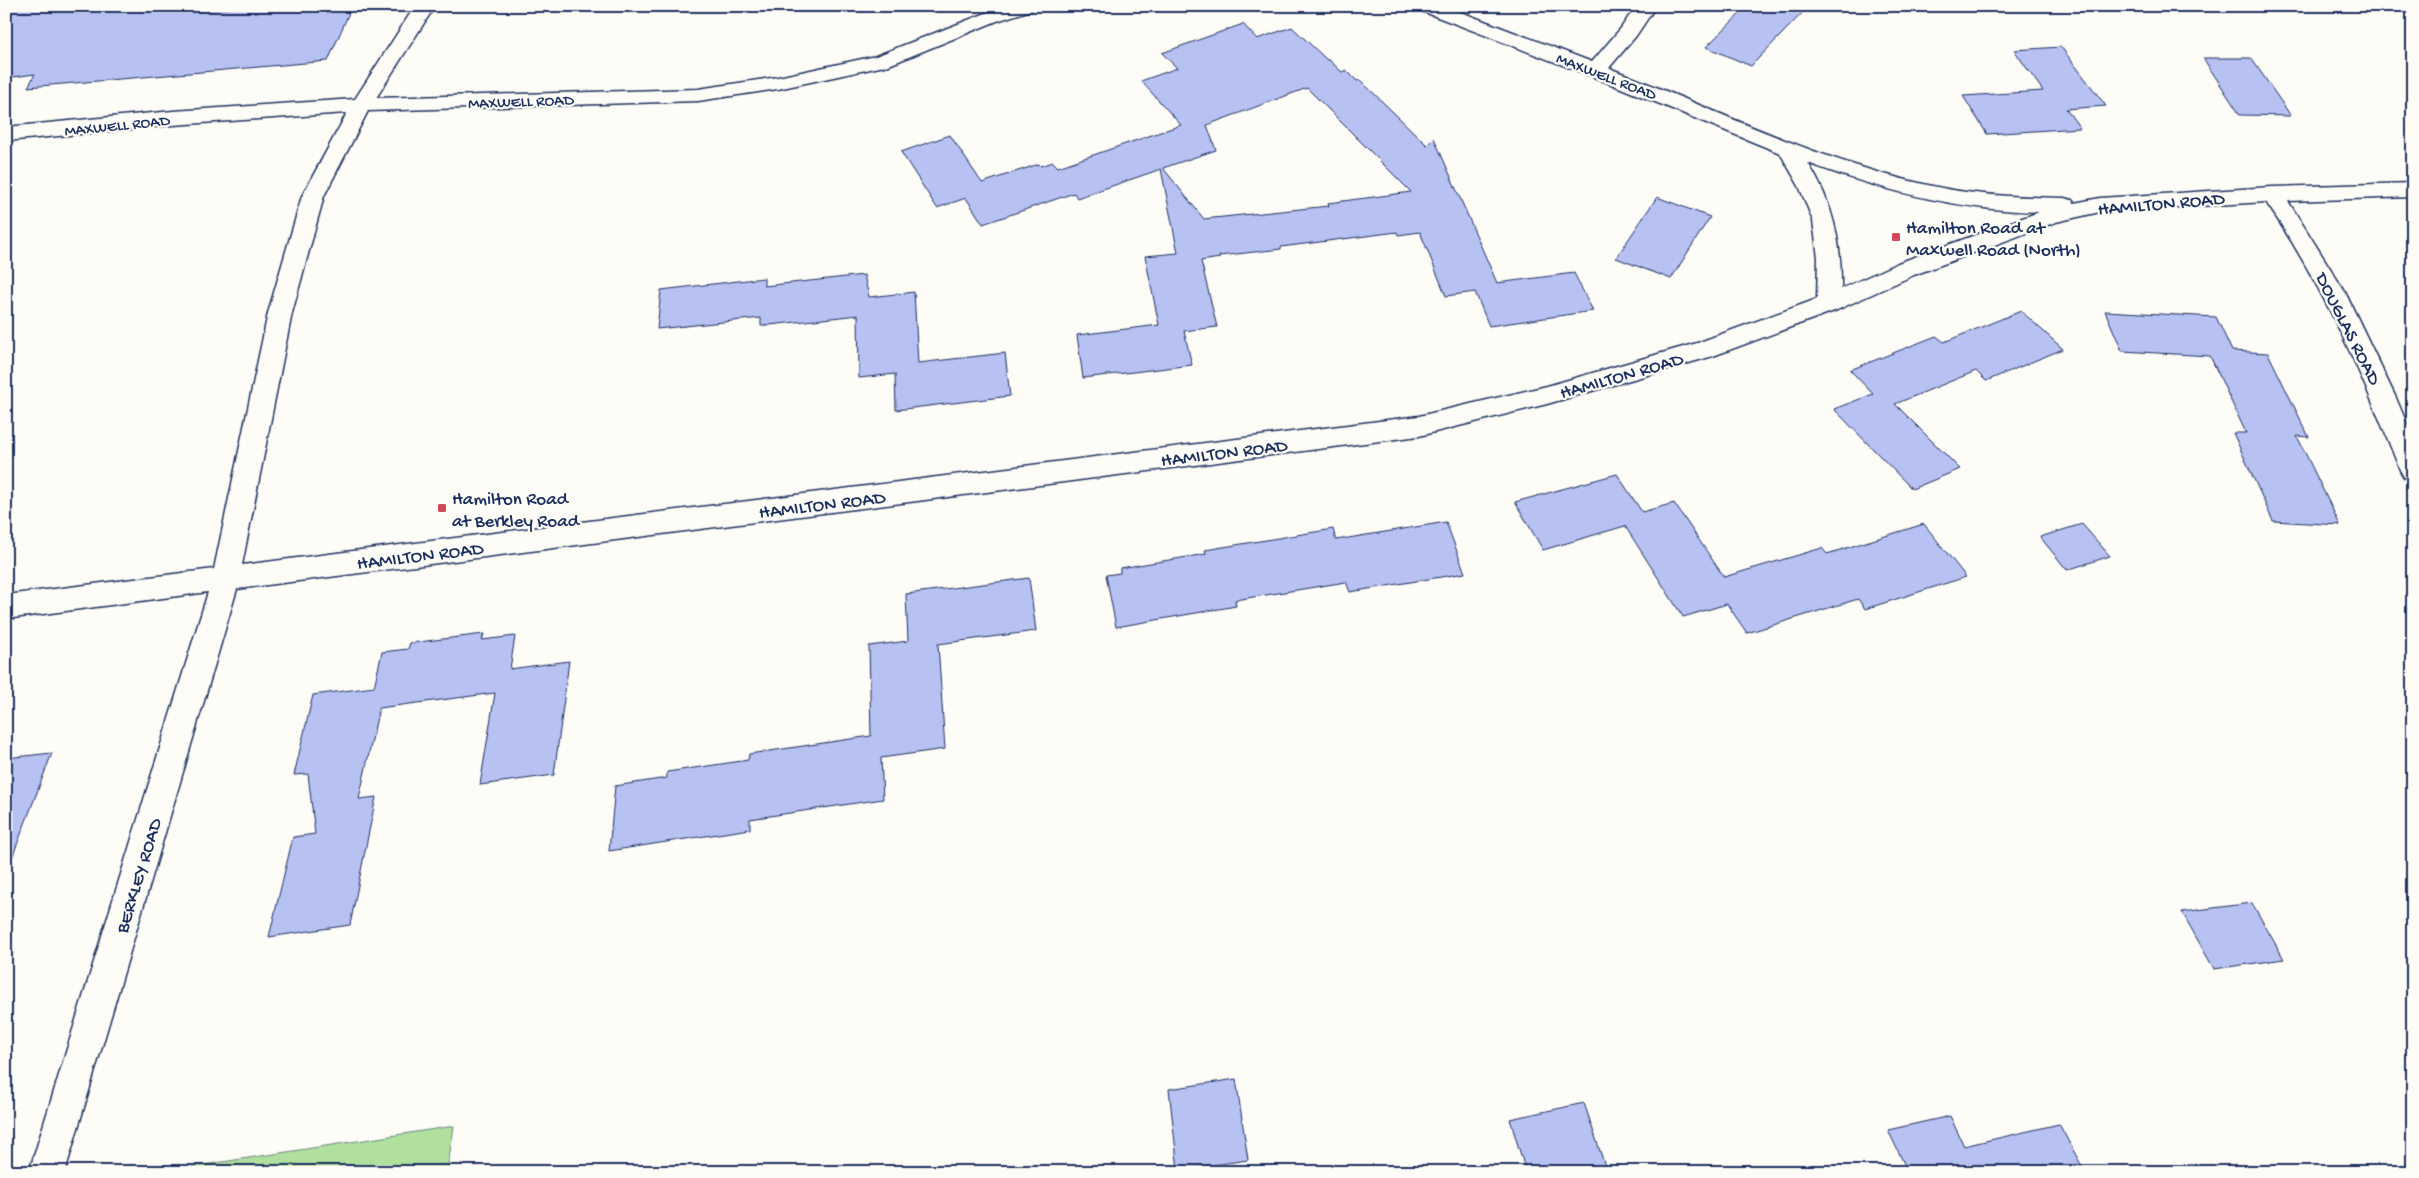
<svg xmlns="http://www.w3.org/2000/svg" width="2419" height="1178" font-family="'Gochi Hand',sans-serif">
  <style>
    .green { fill: #b1df9e; stroke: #66877e }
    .building { fill: #b7c1f2; stroke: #1b2f5e; fill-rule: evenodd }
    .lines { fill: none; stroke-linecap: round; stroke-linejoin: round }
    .minor-casing { stroke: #1b2f5e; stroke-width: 3 }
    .minor { fill: #fdfcf7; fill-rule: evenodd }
    .poi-dot { fill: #d1495b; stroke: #fdfcf7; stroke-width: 2 }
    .labels { text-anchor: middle; stroke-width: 4.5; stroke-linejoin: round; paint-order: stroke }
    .far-street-label { font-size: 16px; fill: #1b2f5e; stroke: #fdfcf7 }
    .street-label { font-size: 19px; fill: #1b2f5e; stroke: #fdfcf7 }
    .poi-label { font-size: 19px; fill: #1b2f5e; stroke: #fdfcf7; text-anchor: start }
  </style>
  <rect width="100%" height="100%" fill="#fdfcf7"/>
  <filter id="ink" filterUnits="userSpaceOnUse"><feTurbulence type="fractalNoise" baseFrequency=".02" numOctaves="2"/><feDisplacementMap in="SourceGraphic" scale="10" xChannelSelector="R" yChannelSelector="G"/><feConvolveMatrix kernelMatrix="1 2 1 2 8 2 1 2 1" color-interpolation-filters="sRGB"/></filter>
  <g filter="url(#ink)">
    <path class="green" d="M454,1126l-7,46h-289z"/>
    <g class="building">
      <path d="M6,6h186l-2,6 66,-6h96l-24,55 -300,26 7,-13 -29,4z"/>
      <path d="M1748,6h61l-58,60 -45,-19z"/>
      <path d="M1243,24l14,15 35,-12 35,33h2l13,12 4,-2 11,11 3,-1 67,65 7,-7 63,145 77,-10 19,38 -104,15 -14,-34 -29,4 -26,-64 -22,3 -1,-3 -116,15v2l-62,7 1,2 -19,3 16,66 -33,4 8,34 -109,13 -6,-43 82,-10 -14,-69 33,-3 -17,-84 -84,29 -3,-5 -91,31 -17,-26 -29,10 -36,-56 49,-17 32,48 57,-19 2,2 12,-4 5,5 123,-42 -40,-44 36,-13 -15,-15zM1307,88l104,104 -83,11 1,3 -125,13 -41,-51 53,-18 -9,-25z"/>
      <path d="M2061,47l45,59 -40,3 14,19 -93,6 -24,-38 80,-5 -29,-41z"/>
      <path d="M2203,58h48l40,58 -51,-1z"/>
      <path d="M1657,197l53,20 -39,62 -55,-21z"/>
      <path d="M864,275l5,22 45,-5 4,71 87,-10 5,43 -114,14 -1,-36 -36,4 -1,-63 -97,11v-8l-104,11 4,-39 103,-12v8z"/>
      <path d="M2021,311l42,38 -77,32 -10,-10 -81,33 65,65 -48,20 -78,-80 39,-15 -23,-24 86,-34 8,6z"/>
      <path d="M2105,311l111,6 16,34 36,2 41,84 -12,-1 43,89 -67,-4 -40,-88h13l-36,-77 -88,-5z"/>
      <path d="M1617,474l25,38 32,-9 50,74 98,-29 5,6 97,-30 42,53 -101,32 -7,-10 -111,34 -20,-29 -44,13 -58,-91 -82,24 -28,-48z"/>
      <path d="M1446,522l19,51 -115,19 -4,-10 -111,18 1,6 -120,21 -10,-52 14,-2v-5l86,-14 -1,-4 128,-21 3,11z"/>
      <path d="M2082,524l28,32 -43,14 -27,-33z"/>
      <path d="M1029,578l7,53 -98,13 7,105 -64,9 2,41 -133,20v10l-141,22 6,-65 52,-8v-6l81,-12 1,-6 122,-18 -2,-90 39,-5 -2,-47z"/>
      <path d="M484,634l-2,6 33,-4 -5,33 59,-8 -15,114 -74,10 15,-92 -116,15 -20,91 17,-2 -26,128 -81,12 24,-100 22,-3 -7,-60 -14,1 19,-80 61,-8 8,-35 26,-3 2,-6z"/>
      <path d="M52,753l-42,110h-4v-105z"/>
      <path d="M2252,903l32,56 -70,10 -32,-57z"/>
      <path d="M1236,1079l12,81 -70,10 -9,-81z"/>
      <path d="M1584,1103l23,69h-81l-16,-53z"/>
      <path d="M1950,1116l14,30 95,-22 26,48h-177l-20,-42z"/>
    </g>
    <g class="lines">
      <g class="minor-casing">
        <path id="minor" d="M415,6h20l-59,92 322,-9 80,-12 98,-21 128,-50h30l-3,4 -34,11 -108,44 -111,24 -80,12 -330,10 -44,85 -32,117 -50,252 1177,-149 128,-30 150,-43 120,-44 1,-41 -5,-37 -14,-35 -19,-33 -186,-76 -175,-67 -3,-4h29l147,56 29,-34 15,-22h20l-20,30 -27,32c111,43 220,99 338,121 39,7 78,8 117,9l8,2 2,3 26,-5 172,-11 141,-4v14l-125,4 57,91 51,106 17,40v42l-9,-3 -4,-7c-37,-94 -77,-185 -134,-268l-166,10 -44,10 -142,53 -77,35 -124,46 -166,48 -128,32 -1182,153 -172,583h-36l179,-580 -202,27v-24l208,-26 54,-256 34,-117 45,-83 -174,12 -167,16v-14l167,-16 182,-12zM1808,163c75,28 151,47 231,49l-141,51 -57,26c1,-46 -8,-86 -33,-126z"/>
      </g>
      <use href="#minor" class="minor"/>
    </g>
  </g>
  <g class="poi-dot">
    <rect x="1891" y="232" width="10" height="10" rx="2.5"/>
    <rect x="437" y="503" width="10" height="10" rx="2.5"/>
  </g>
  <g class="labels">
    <g class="far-street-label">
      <text transform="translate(1607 75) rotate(21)" y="6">MAXWELL ROAD</text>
      <text transform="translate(521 100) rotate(-2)" y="6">MAXWELL ROAD</text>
      <text transform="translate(117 124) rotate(-6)" y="6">MAXWELL ROAD</text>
    </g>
    <g class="street-label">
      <text transform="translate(2161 202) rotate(-5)" y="7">HAMILTON ROAD</text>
      <text transform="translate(2350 328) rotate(63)" y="7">DOUGLAS ROAD</text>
      <text transform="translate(1621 374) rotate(-16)" y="7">HAMILTON ROAD</text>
      <text transform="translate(1224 451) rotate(-7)" y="7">HAMILTON ROAD</text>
      <text transform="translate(822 503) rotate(-7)" y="7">HAMILTON ROAD</text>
      <text transform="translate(420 554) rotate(-7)" y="7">HAMILTON ROAD</text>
      <text transform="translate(137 875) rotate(-73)" y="7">BERKLEY ROAD</text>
    </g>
    <g class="poi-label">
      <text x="1906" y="233">Hamilton Road at<tspan x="1906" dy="22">Maxwell Road (North)</tspan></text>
      <text x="452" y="504">Hamilton Road<tspan x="452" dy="22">at Berkley Road</tspan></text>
    </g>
  </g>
  <rect width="2419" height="1178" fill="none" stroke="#fdfcf7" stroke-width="25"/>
  <rect x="12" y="12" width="2394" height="1153" fill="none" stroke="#1b2f5e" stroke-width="2" filter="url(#ink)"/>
</svg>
